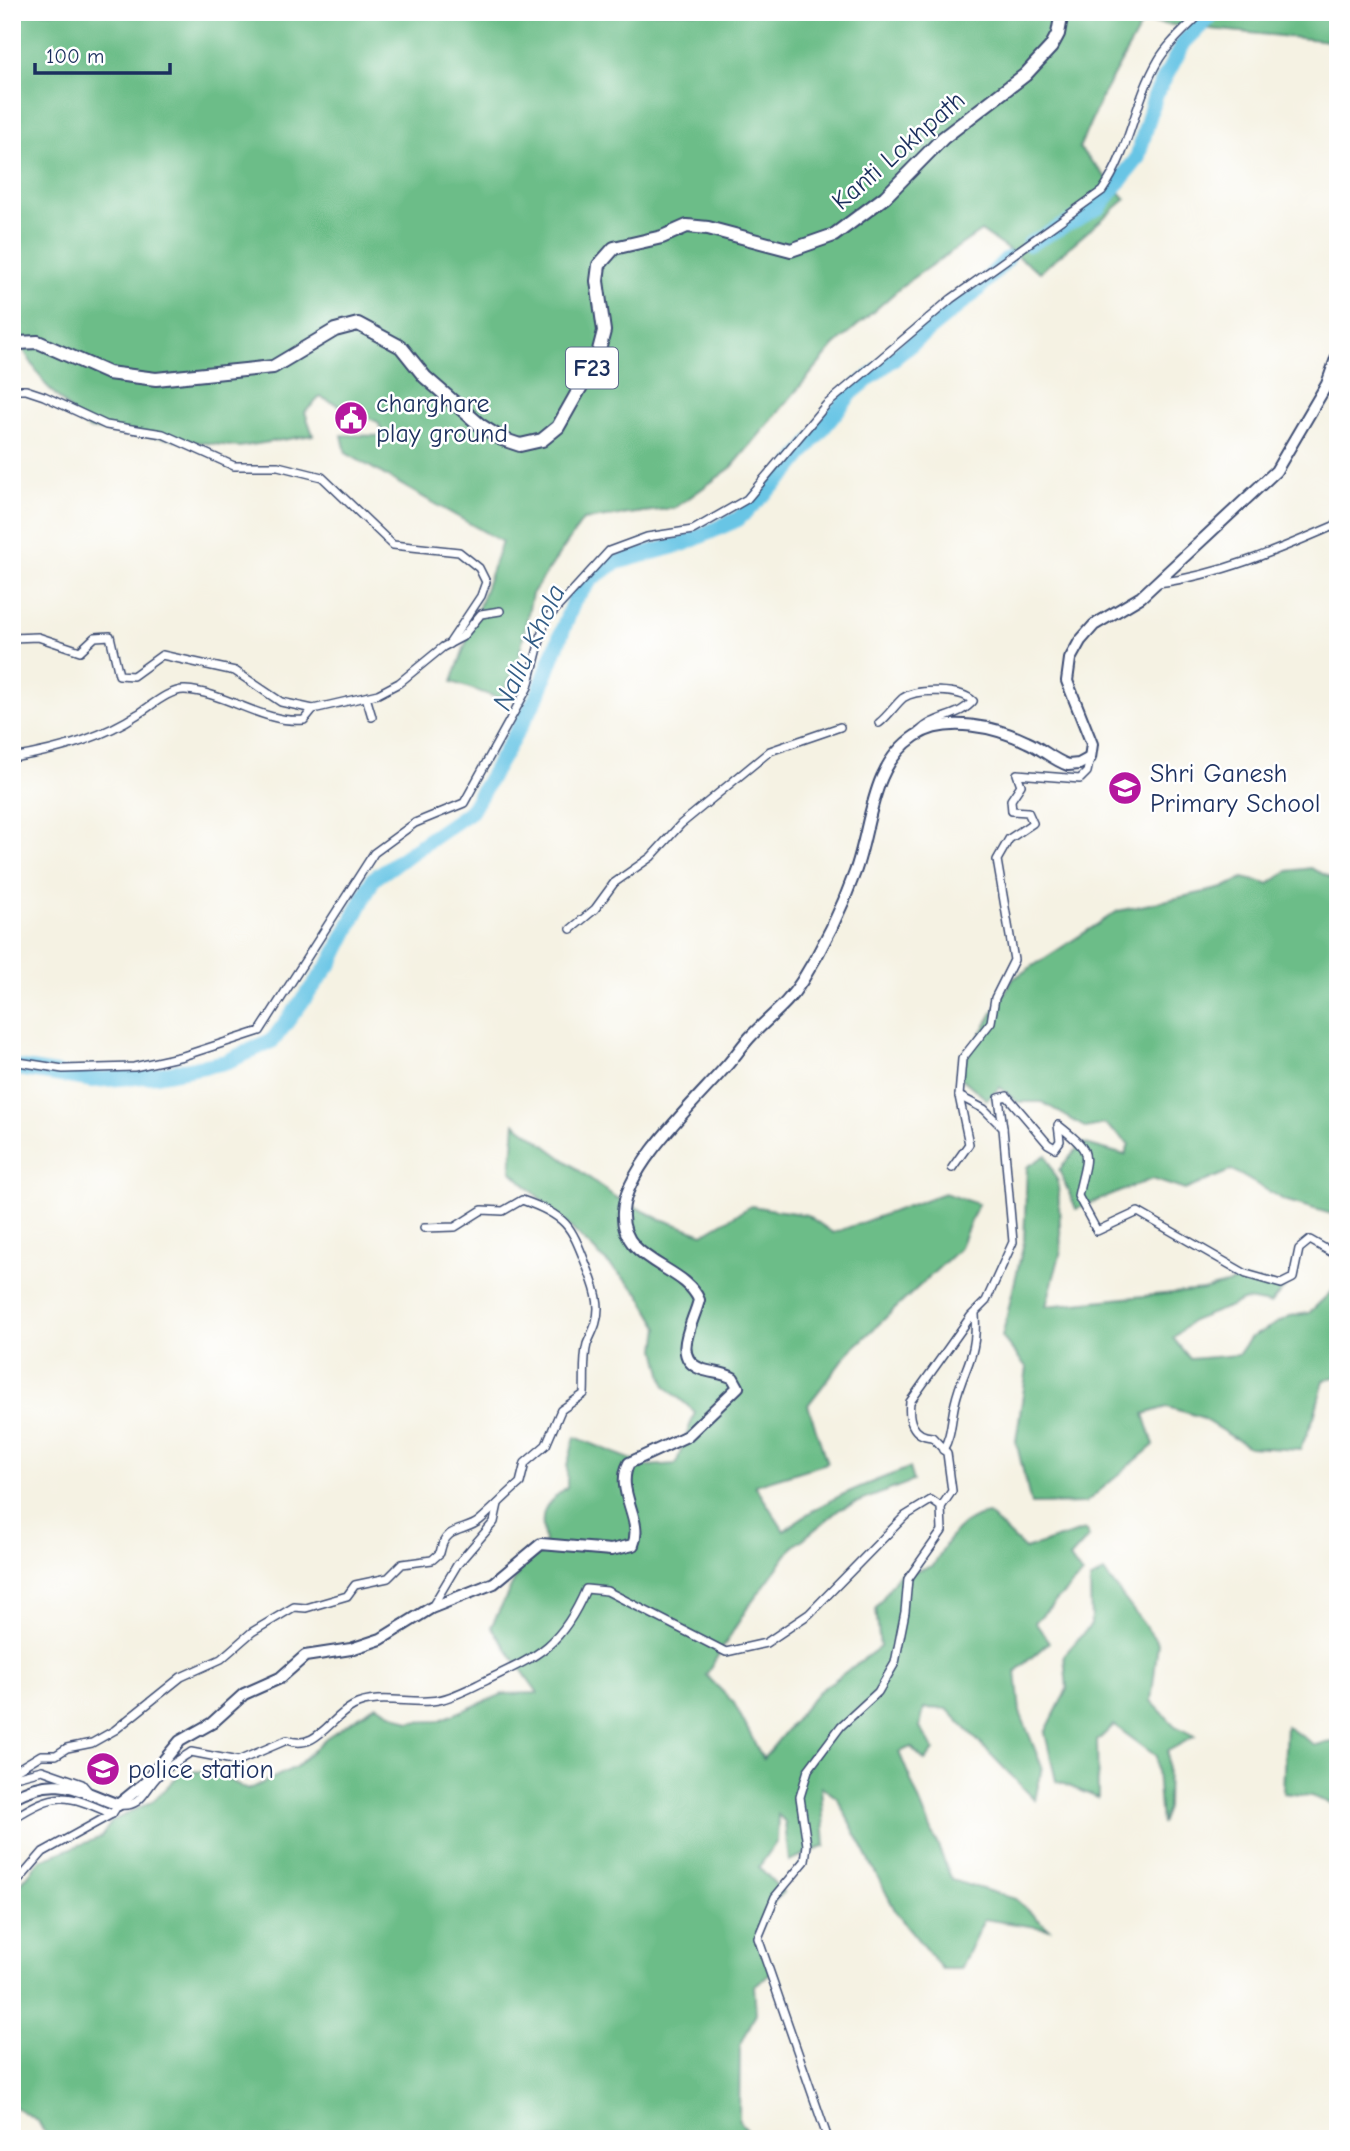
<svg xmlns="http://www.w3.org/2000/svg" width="1350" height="2151" font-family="'Comic Neue',sans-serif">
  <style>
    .forest { fill: #6cbd88; stroke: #447673; stroke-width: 2 }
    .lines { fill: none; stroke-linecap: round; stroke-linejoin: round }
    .river { stroke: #67c5e5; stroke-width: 16 }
    .minor-casing { stroke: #3c4c72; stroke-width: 10 }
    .secondary-casing { stroke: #3c4c72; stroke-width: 14 }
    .primary-casing { stroke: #3c4c72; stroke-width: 16 }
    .minor { stroke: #fff; stroke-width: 7 }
    .secondary { stroke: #fff; stroke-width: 10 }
    .primary { stroke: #fff; stroke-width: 12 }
    .labels { text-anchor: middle; stroke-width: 5; stroke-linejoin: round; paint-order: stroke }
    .shield { fill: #fff; stroke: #5f6d8e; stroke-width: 2 }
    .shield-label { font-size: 24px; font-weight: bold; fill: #1b2f5e }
    .street-label { font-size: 26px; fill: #1b2f5e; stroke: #fff }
    .poi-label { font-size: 26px; fill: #1b2f5e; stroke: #fff; text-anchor: start }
    .water-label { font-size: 28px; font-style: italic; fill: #325c86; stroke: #fff }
  </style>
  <rect width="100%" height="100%" fill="#fff"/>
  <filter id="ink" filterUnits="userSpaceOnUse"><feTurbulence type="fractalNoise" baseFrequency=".0143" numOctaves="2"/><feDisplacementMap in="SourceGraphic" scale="14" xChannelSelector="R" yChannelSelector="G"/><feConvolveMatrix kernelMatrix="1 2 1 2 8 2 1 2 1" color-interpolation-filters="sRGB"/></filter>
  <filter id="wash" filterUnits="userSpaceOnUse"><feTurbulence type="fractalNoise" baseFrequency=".00686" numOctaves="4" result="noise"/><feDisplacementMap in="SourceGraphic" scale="28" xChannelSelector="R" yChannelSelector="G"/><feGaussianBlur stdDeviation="1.57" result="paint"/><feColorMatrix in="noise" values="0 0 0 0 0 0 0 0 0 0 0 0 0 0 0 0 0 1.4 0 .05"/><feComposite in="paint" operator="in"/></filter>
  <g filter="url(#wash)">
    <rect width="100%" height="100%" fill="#f5f2e3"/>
    <g class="forest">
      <path d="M12,12h1326v30l-195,-20 -40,72 -24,54 47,51 -86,73 -59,-41 -74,51 -73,64 -102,121 -57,41 -92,12 -51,74 -13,63 -18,42 -49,-17 50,-140 -156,-89 -4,-18 42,1 -6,-14 -58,-25 -15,15 8,23 -74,12 -151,-18 -43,-45 -33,-52z"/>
      <path d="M1311,868l22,11 5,-6v343l-54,-16 -52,-30 -47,20 -33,-11 -76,30 -17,-39 23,-27 43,12 4,-11 -24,-20 -19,4 -44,-26h-25l-17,-15 -13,13 -30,-26 56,-95 105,-68 105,-23 20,-10 26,6 19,-13z"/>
      <path d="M515,1123l100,74 43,21 45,16 48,-28 56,9 26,18 111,-40 34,11 -19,45 -110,103 -41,53 19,58 -72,22 29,46c37,-31 80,-46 125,-63l4,13 -73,28 -48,39 -46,62 -40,65 28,28 29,56 55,-67 62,-45 -4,-39 22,-33 35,-9c14,-24 25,-48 55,-52l37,35 60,-19 4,7 -19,21 12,17 -47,47 14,20 -33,29 4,41 22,55 -7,33 -88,-91 -23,-1 -4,19 14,23 -9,11 -14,-14 -12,5 53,128 63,19 34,30 -65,-10 -24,50h-18l-45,-55 -60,-116 -16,-12 4,60 -36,15 -4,-38 -7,-8 -1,26 -18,26 24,25 -19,20 -9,27 17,33 -18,14 2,27 -16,33 -1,74 15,19h-260l-28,-4 -2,4h-416l-10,-18 -26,-16v-211l28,-34 61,-23 11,-16 41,-20 29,-29 30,-1 36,19 48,-23 30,-29 50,-33 33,17 29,-1 65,-27 35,-1 -47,-66 28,-56 26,-28c-5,-33 -4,-35 22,-56v-21l8,-29 72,29 29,-2 19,-52 -30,-26 -9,-37 3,-22 -20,-34 -128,-122z"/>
      <path d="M1046,1155l12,27 3,69 -15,55 157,-16 42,-11 39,9 -14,16 -24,-4 -54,21 -19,17 17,21 48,-4 12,-17 40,-22 19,-3 29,-28v91l-14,4 -10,37 -14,33 -51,-3 -51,-31 -31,-9 -23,7 10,31 -69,58 -54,1 -15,-63 11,-73 -25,-31 22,-95 3,-75z"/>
      <path d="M1104,1572l54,71 -7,58 24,25 20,10 -27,15 -1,57 -6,16 -5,-68 -42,-31 -17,16 1,57 -42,-17 -11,-48 22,-44 -3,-34 27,-30 -1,-45z"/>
      <path d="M1286,1726l29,19 23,-4v65l-27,-10 -28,-3z"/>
    </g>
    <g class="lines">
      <g class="river">
        <path d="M1029,244l70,-37 38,-48 18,-63 29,-54 30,-30"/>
        <path d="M12,1067l81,13 64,-5 69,-13 47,-22 59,-79 41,-82 98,-68 67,-116 36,-95 19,-23 23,-15 69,-19 53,-24 50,-48 64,-79 124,-101 31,-32"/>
      </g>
    </g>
  </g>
  <g filter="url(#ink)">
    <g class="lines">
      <g class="minor-casing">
        <g id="minor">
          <path d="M12,390h14l18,6 62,29 57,9 71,32h44l44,11 71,68 66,7 20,16 7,14 -5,14 -32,48"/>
          <path d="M1158,583c63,-8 122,-34 180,-59"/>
          <path d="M12,638l26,-1 42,14 15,-14 15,-1 9,39 14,1 29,-21 73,16 46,31 32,7"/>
          <path d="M366,697l6,20"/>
          <path d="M879,723c9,-7 16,-18 24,-25 14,-10 58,-9 70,3 -13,16 -39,15 -53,30"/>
          <path d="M12,758c43,-7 90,-20 126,-44 13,-8 32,-25 47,-24 41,2 78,34 119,30l9,-11 65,-15 21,-11 44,-36 19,-10 19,-23 19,-3"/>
          <path d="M571,929l24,-20 19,-26 37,-26 30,-33 89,-73 70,-24"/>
          <path d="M12,1061l51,8 71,-2 49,-11 77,-25 114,-178 41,-30 49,-20 64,-116 17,-66 64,-70 38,-14 46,-7 54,-31 79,-94 125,-106 151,-108c28,-40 32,-89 56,-130 10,-18 30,-34 44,-49"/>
          <path d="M1003,1128l-4,-30 8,-2 41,48 7,4 5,-7 -2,-16c37,29 29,27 20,71l19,35 41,-19 108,62 35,10 12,-6 6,-29 11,-9 28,16"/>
          <path d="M952,1168l17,-24 -10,-48 3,-37 29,-37 4,-24 19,-38 -17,-100 12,-21 24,-16 -5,-11 -16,-1 -1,-11 10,-15 -4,-11 63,5 7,-7 3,-14"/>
          <path d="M943,1450c9,-15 8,-31 12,-47 9,-38 23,-45 20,-89"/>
          <path d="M941,1507l11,-16 -5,-38 -15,-16c-20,-1 -24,-18 -22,-35l61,-86 15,-15 27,-59 -10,-114 -19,-19 -25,-13"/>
          <path d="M432,1607l25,-42 37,-43 4,-18"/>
          <path d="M12,1772l7,4 23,-6 40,14 6,7"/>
          <path d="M13,1772l28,-17h15l11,-7 25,-5 23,-13 66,-53 40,-18 31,-27 42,-25 12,1 41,-12 8,-11 33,-7 14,-14 30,-4 8,-7c2,-8 3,-13 10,-19 9,-6 21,-6 30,-14 14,-12 26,-25 40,-37l5,-20 21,-18 15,-35 23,-16c1,-16 -1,-35 3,-50 5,-12 11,-21 11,-36 0,-14 -5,-24 -9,-36 -18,-45 -19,-55 -67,-72l-19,11 -21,-1 -27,17 -31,1"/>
          <path d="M12,1819c45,-28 53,-26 100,-5l6,-9c25,3 26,-16 41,-30 9,-9 22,-16 32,-23l47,9 49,-21c29,11 42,-21 66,-34 24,-13 61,-1 85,-6 17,-3 34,-13 49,-20 53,-25 75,-35 99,-91l21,2 119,61 40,-9 43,-29 96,-98 26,-16 10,7 1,24 -34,48 -3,33 -10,51 -17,29 -37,34 -33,44 -8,27 7,48 -2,16 -30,36 -17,41 70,201"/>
          <path d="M12,1888l31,-36 69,-38"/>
          <path d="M12,2137l10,2"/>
        </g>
      </g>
      <g class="secondary-casing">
        <path id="secondary" d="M12,1798c44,-24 62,-10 106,7l27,-22 35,-42 32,-18 32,-29 36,-16 25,-22 46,-7 30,-10 50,-31 63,-25 47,-39 70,6 22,-5c11,-26 -19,-54 -4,-82l58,-27 51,-49 -5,-9c-11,-6 -21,-5 -32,-9 -31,-12 -7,-47 -2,-69 -14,-35 -79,-37 -76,-88 2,-46 76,-114 106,-149 8,-9 15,-20 23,-28 19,-20 35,-30 50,-54 22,-35 39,-70 53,-109 17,-47 15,-106 60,-136 31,-21 81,-9 112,6 14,6 26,18 41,23l11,-1 11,-6 2,-14 -25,-63 3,-22 10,-18 14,-16 47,-28 135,-126 51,-87 11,-31"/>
      </g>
      <g class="primary-casing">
        <path id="primary" d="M12,346l5,-3 21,-1 70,31 48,6 117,-12 62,-37 23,-6 43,23 24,30 55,48 22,14 18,6 22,-5 16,-13 39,-69 7,-27 -7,-50 2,-16 15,-17 48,-11 25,-11 21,2 83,22 43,-15 51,-38 58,-59 82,-63 26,-28 7,-13 4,-22"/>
      </g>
      <use href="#minor" class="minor"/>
      <use href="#secondary" class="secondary"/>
      <use href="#primary" class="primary"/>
    </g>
  </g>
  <defs>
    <g id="civic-disc" transform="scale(1.75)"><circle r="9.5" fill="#b5179e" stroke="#fff"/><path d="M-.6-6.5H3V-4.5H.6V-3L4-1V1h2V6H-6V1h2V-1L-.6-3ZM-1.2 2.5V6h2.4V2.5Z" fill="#fff"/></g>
    <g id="school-disc" transform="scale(1.75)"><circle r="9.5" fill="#b5179e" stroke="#fff"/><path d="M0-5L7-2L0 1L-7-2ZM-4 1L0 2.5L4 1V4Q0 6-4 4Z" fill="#fff"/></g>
  </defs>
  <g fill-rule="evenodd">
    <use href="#civic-disc" x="351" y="418"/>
    <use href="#school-disc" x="1125" y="788"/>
    <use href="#school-disc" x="103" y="1769"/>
  </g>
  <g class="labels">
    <rect class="shield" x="566" y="347.5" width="52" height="41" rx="5"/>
    <g class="shield-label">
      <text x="592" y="376">F23</text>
    </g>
    <g class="street-label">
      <text transform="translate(898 150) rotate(-41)" y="9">Kanti Lokhpath</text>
    </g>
    <g class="poi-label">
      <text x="376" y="412">charghare<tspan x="376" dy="30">play ground</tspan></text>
      <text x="1150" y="782">Shri Ganesh<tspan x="1150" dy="30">Primary School</tspan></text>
      <text x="128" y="1778">police station</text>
    </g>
    <g class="water-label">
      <text transform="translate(528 647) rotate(-65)" y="10">Nallu Khola</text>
    </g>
  </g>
  <rect width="1350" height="2151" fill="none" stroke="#fff" stroke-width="42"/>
  <path d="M35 63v10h135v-10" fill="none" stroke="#1b2f5e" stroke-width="3.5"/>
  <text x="46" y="63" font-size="21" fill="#1b2f5e" stroke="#ffffff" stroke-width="5" paint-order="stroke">100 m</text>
</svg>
